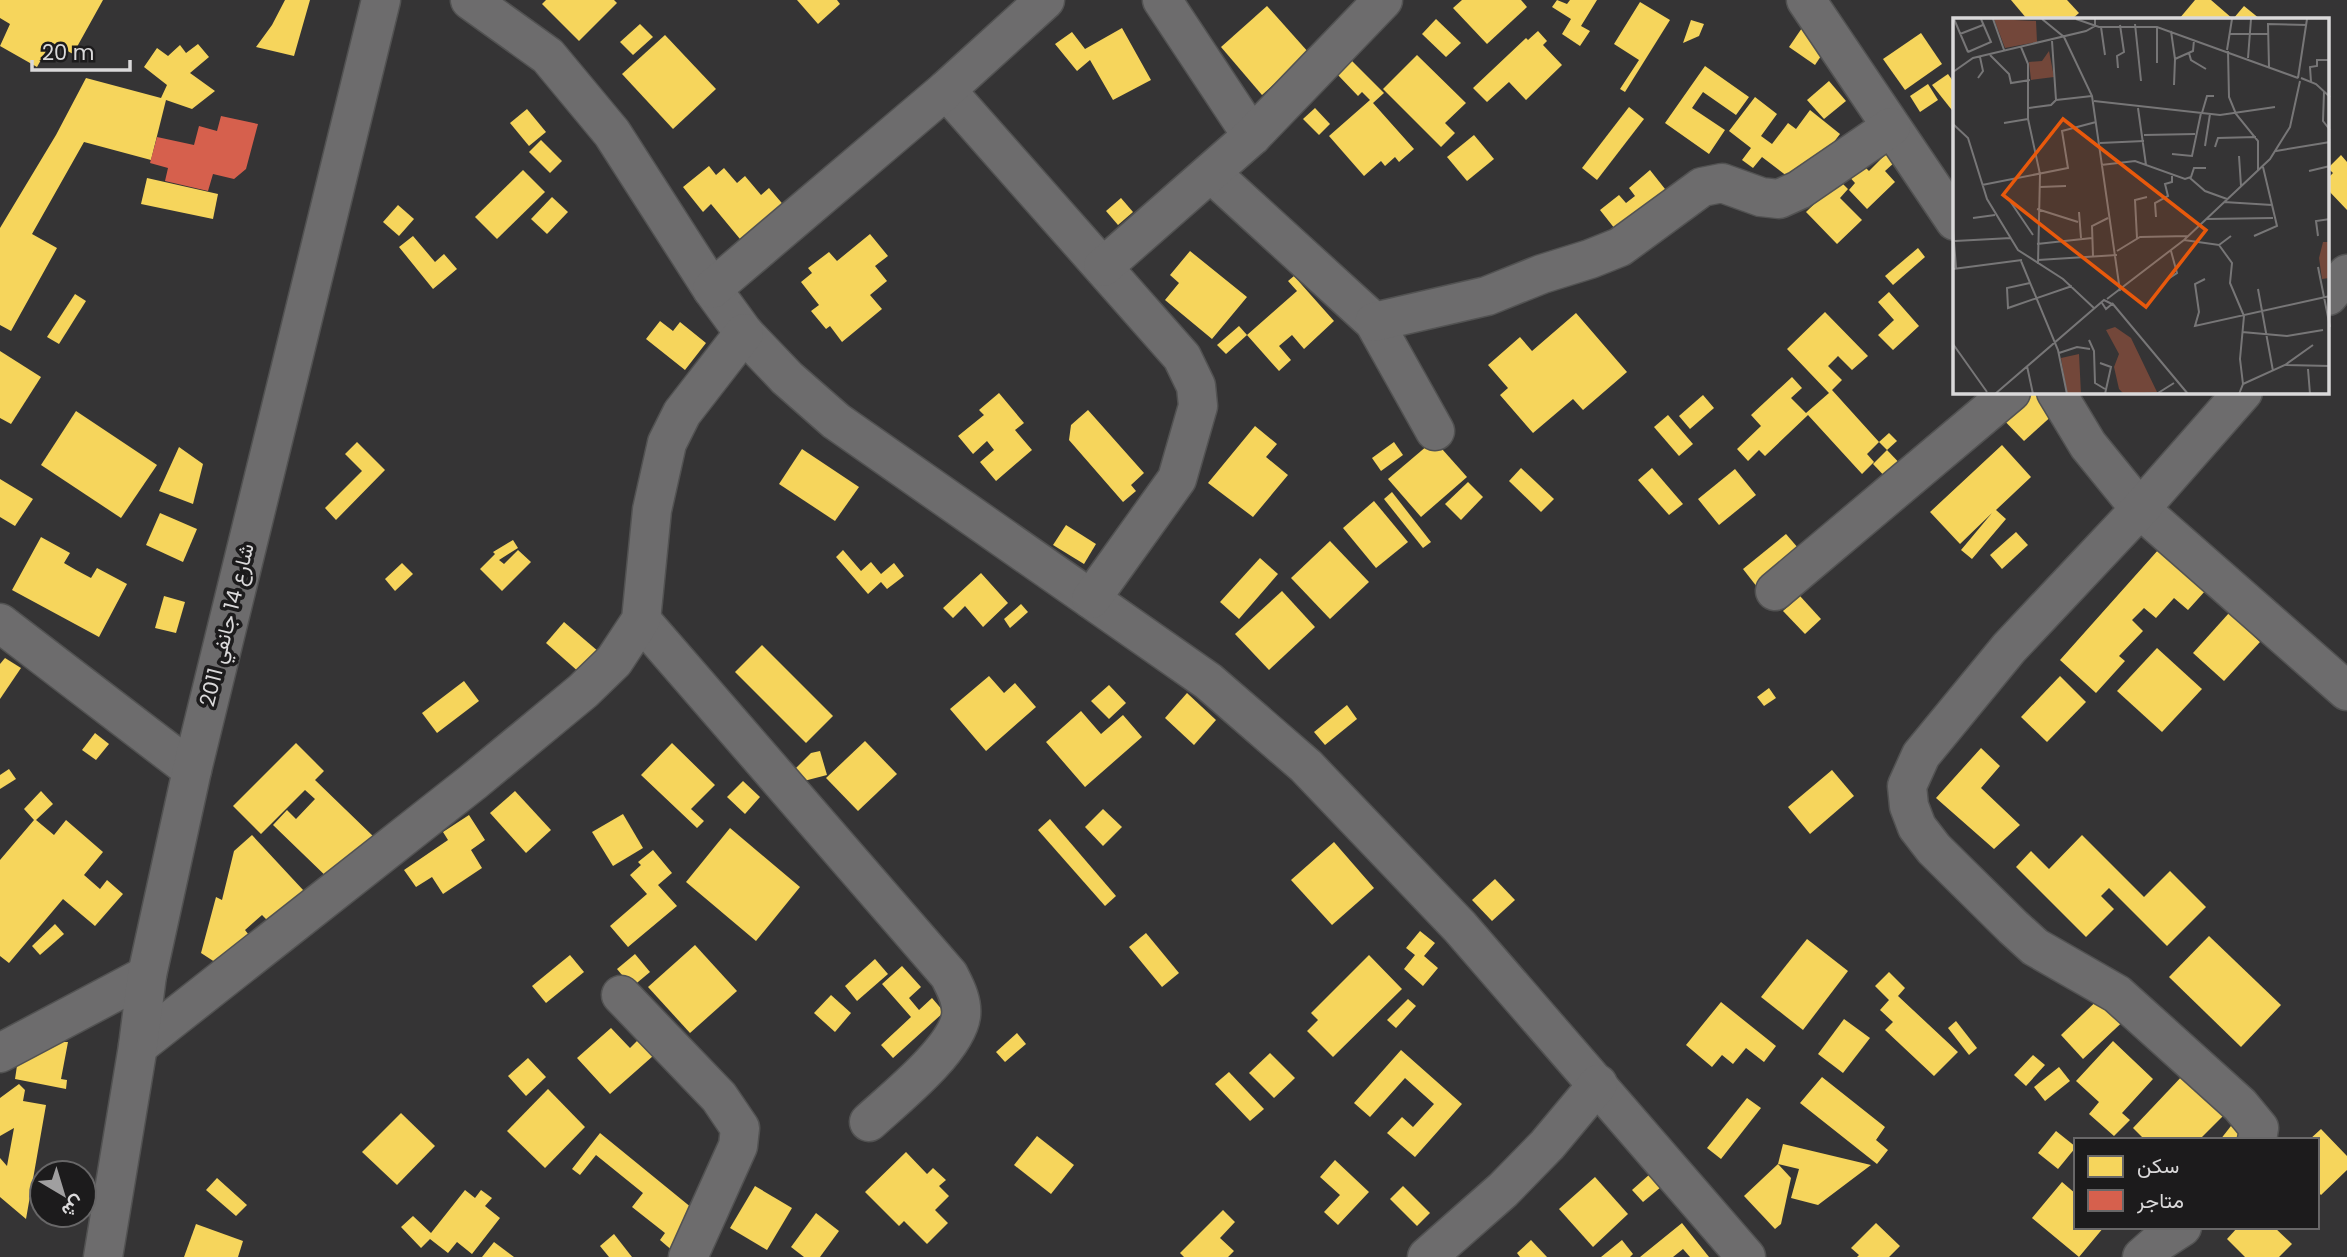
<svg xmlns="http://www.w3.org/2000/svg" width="2347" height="1257" font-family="Poppins,Vazirmatn,sans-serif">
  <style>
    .homes { fill: #f6d55c }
    .shops { fill: #d6604d }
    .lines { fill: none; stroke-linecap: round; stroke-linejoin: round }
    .street-casing { stroke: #525252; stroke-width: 41 }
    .secondary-casing { stroke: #525252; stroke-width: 41 }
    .street { stroke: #6d6c6d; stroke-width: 38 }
    .secondary { stroke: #6d6c6d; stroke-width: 38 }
    .labels { text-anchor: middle; stroke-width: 7; stroke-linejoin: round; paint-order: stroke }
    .street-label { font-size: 21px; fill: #dad9da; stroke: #1c1b1c }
    .inset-road { fill: none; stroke: #777677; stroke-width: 2 }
    .view { fill: #e8590c; fill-opacity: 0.15; stroke: #e8590c; stroke-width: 3.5 }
    .inset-edge { fill: none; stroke: #dad9da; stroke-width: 3.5 }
  </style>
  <rect width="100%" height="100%" fill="#353435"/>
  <g class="homes">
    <path d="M0,0h103l-30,54 -22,-12 -14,25 -37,-21 10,-22 -10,-6z"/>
    <path d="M285,0h25l-16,56 -38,-9 16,-22z"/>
    <path d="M546,0h68l3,3 -38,38 -37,-37z"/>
    <path d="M797,0h40l3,4 -22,20z"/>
    <path d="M1462,0h59l6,7 -40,37 -34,-36z"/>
    <path d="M1557,0l10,4 3,-4h27l-16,26 9,5 -10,15 -18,-12 9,-15 -19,-12z"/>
    <path d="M2011,0h56l12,13 -7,6h-45z"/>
    <path d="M2195,0h16l22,19 11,-13 16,13h-81z"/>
    <path d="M1640,2l30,18 -45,72 -5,-3 19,-29 -25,-16z"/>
    <path d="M1267,6l42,47 -47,42 -41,-48z"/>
    <path d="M1436,19l25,24 -15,14 -24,-23z"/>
    <path d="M1691,20l13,4 -5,12 -16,7z"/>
    <path d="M640,24l13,13 -20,18 -13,-13z"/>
    <path d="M1122,28l29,52 -38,20 -23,-40 -13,11 -22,-27 17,-12 13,17z"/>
    <path d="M1802,28l25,19 -12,18 -26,-18z"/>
    <path d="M1538,31l9,10 -4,4 19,20 -36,35 -17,-18 -22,20 -14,-14 53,-50 2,2z"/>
    <path d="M1921,33l21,31 -37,26 -22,-31z"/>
    <path d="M665,35l51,54 -43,40 -51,-55z"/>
    <path d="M198,44l11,13 -19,16 25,18 -23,18 -26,-9 -15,60 -67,-18 -52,92 25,14 -46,83 -11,-6v-97l56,-93 30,-57 75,20 6,-13 -23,-18 13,-19 11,8 12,-11 6,8z"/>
    <path d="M1417,55l49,48 -21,20 10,10 -14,14 -58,-58z"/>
    <path d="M1351,60l33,33 -11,10 41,46 -15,13 -4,-5 -10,9 -4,-5 -17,15 -35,-40 41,-36 -8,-8 -4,4 -21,-22z"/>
    <path d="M1705,66l44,31 -13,18 -33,-23 -11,16 33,22 -16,24 -44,-31z"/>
    <path d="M1948,74l7,10v30l-23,-29z"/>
    <path d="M1829,81l17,20 -22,18 -17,-19z"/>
    <path d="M1928,84l10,16 -18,12 -10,-16z"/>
    <path d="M1755,97l22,17 -16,22 11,8 16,-21 8,6 14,-19 30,24 -40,52 -38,-29 -9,11 -11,-8 9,-12 -22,-17z"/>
    <path d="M1629,107l15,12 -47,61 -15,-12z"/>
    <path d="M1315,108l15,16 -11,11 -16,-16z"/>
    <path d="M527,109l19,23 -17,14 -19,-23z"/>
    <path d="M1474,135l20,24 -27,22 -20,-24z"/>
    <path d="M541,140l21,21 -12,12 -21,-21z"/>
    <path d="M1887,153l8,9 -10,9 10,11 -28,27 -18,-19 6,-7 -9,-10 13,-12 10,10z"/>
    <path d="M2341,155l6,7v48l-19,-20v-12l5,-5 -5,-5z"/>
    <path d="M709,166l7,9 8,-7 13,15 8,-7 16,19 8,-7 23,27 -25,21 -9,-12 -18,15 -29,-35 -8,8 -20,-25z"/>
    <path d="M523,170l22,22 -48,47 -22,-22z"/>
    <path d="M1650,170l30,38 -50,40 -30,-38 19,-15 7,8 9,-7 -6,-8z"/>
    <path d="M147,178l71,16 -5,25 -72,-15z"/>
    <path d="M1839,180l9,9 -8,9 22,22 -25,24 -31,-32z"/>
    <path d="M552,197l16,15 -21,22 -16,-15z"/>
    <path d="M1121,198l12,14 -15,13 -12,-14z"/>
    <path d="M398,205l16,14 -15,17 -16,-14z"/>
    <path d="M870,234l18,22 -13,10 12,15 -17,14 12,14 -40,33 -12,-16 -4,3 -15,-18 8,-6 -18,-23 11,-9 -4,-5 21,-16 8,9z"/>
    <path d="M413,236l22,26 9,-8 13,15 -24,20 -34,-42z"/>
    <path d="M1918,248l7,9 -32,28 -8,-9z"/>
    <path d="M1190,251l57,46 -35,42 -47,-39 14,-17 -9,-8z"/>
    <path d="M1294,276l40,45 -30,28 -12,-14 -13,11 12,14 -12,11 -32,-36 50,-44 -9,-10z"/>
    <path d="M1889,292l30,34 -26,24 -15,-15 16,-15 -16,-18z"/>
    <path d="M75,294l11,7 -27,43 -12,-7z"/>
    <path d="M1825,312l43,44 -16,14 -14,-14 -10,10 14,14 -10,10 47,52 -12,12 7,8 -12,12 -54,-59 -43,41 -6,-6 -11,11 -11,-12 24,-23 -10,-11 41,-38 10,11 -11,10 15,15 23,-20 -42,-44z"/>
    <path d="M1576,313l51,59 -44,38 -10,-11 -40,34 -33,-38 8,-7 -20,-23 32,-28 12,14z"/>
    <path d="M660,321l13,10 7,-9 26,21 -21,27 -39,-31z"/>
    <path d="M1239,326l8,9 -21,19 -9,-9z"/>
    <path d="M0,351l41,26 -30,47 -11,-6z"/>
    <path d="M2020,392h16l19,21 -31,28 -27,-28z"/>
    <path d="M999,393l25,30 -9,7 17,20 -36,31 -16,-19 14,-12 -7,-9 -14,13 -15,-18 26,-21 -5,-5z"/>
    <path d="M1703,395l11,13 -24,21 -11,-13z"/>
    <path d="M1088,410l56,63 -13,12 5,6 -13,11 -54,-62 2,-15z"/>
    <path d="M76,411l81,54 -36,53 -80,-53z"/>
    <path d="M1668,415l25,29 -14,12 -25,-29z"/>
    <path d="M1255,426l22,18 -11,13 22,18 -35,42 -45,-34z"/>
    <path d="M1889,433l8,8 -10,9 -8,-8z"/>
    <path d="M1434,440l33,37 -46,40 -33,-38z"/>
    <path d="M357,442l28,28 -49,50 -11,-12 37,-37 -17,-17z"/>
    <path d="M1394,442l9,13 -22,16 -9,-13z"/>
    <path d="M2002,445l29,32 -35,33 10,9 -34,40 -11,-9 31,-37 -32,31 -30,-32z"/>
    <path d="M179,447l24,17 -10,40 -34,-13z"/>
    <path d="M802,449l57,38 -24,34 -56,-37z"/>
    <path d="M1887,450l19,20 -15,13 -18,-19z"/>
    <path d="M1521,468l33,31 -13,13 -32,-31z"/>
    <path d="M1652,468l31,36 -14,11 -31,-35z"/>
    <path d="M1735,469l21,26 -37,30 -21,-26z"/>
    <path d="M0,479l33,20 -18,27 -15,-9z"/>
    <path d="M1468,482l15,15 -22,23 -16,-16z"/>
    <path d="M1392,492l39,50 -8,6 -39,-49z"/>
    <path d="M1374,501l34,41 -32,26 -33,-40z"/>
    <path d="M160,513l37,16 -14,33 -37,-17z"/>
    <path d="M1066,525l30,19 -12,20 -31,-19z"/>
    <path d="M2016,532l12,13 -26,24 -12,-14z"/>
    <path d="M1786,534l19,22 -44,36 -18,-23z"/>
    <path d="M41,537l29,16 -6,10 12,7 15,8 6,-10 30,16 -28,53 -87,-47z"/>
    <path d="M513,540l5,8 -19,12 5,4 14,-14 13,12 -29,29 -22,-22 15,-15 -2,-2z"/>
    <path d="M1330,541l39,41 -39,37 -39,-41z"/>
    <path d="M2159,549l47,41 -18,20 -14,-12 -18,20 -12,-10 -12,12 11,11 -24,25 6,5 -29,32 -36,-33z"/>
    <path d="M843,550l18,21 10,-9 10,12 13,-11 10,13 -17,13 -6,-7 -13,12 -32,-37z"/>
    <path d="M1260,558l18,16 -39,45 -19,-17z"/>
    <path d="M402,563l11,11 -18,17 -10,-12z"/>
    <path d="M981,573l27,30 -25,24 -18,-21 -12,12 -10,-10z"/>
    <path d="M1282,591l33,36 -46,43 -34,-36z"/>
    <path d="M164,596l21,6 -9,31 -21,-5z"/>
    <path d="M1800,596l21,23 -16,15 -22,-23z"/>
    <path d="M1021,604l7,8 -18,16 -6,-9z"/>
    <path d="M2229,613l31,29 -36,39 -31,-28z"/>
    <path d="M564,622l35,30 -19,21 -34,-30z"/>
    <path d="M762,645l71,71 -27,27 -71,-71z"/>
    <path d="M2157,648l45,41 -40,43 -45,-41z"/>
    <path d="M5,658l16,10 -21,31v-35z"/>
    <path d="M989,676l15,17 11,-10 21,24 -50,44 -36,-42z"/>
    <path d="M2060,676l26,26 -39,40 -26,-25z"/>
    <path d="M464,681l15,20 -42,32 -15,-20z"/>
    <path d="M1109,685l17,18 -17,16 -18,-18z"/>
    <path d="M1769,688l7,10 -12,8 -7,-9z"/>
    <path d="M1187,693l29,27 -22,25 -29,-27z"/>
    <path d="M1347,705l10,14 -32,26 -11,-13z"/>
    <path d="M1081,711l20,23 22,-19 19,22 -57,50 -39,-45z"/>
    <path d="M95,733l14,11 -13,16 -14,-10z"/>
    <path d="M865,741l32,33 -39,37 -32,-33z"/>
    <path d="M296,743l28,28 -9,9 60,58 -43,44 -59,-57 14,-15 9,9 19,-20 -10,-9 -44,44 -28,-28z"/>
    <path d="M672,743l43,42 -24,24 13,12 -7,7 -56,-53z"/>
    <path d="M1981,748l19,18 -19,22 39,37 -26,24 -58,-51z"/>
    <path d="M820,751l7,24 -27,7 -4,-14 15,-15z"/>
    <path d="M9,769l7,10 -16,10v-14z"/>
    <path d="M1832,770l22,26 -44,38 -22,-27z"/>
    <path d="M743,781l17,16 -15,17 -18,-17z"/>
    <path d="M41,791l12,13 -17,16 18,15 12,-15 37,32 -19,23 16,14 7,-9 16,14 -28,32 -32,-27 -54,64 -9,-7v-96l34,-40 -10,-11z"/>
    <path d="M515,791l36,39 -25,23 -36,-40z"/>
    <path d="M1103,809l19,18 -19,19 -18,-19z"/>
    <path d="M623,814l20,34 -30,18 -21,-34z"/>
    <path d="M469,815l16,25 -14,10 11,18 -39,26 -11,-17 -16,10 -12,-17 44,-30 -5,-8z"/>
    <path d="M1050,819l66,77 -11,10 -67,-76z"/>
    <path d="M730,828l70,59 -44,54 -70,-59z"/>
    <path d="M252,835l52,56 -35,31 -7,-7 -17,15 7,9 -31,27 -20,-13 15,-56 6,3 12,-49z"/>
    <path d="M2082,835l62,62 26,-26 36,36 -39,39 -58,-58 -8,8 13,13 -28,28 -70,-70 15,-16 18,18z"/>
    <path d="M1334,842l40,46 -42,37 -41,-45z"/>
    <path d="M653,850l19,23 -14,12 19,21 -49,41 -18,-21 37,-32 -17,-19 11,-10 -3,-3z"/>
    <path d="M1495,879l20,21 -23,21 -20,-21z"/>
    <path d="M55,924l9,10 -24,21 -8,-9z"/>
    <path d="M1420,931l15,12 -11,13 14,12 -15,18 -19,-17 11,-14 -9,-7z"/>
    <path d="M1146,933l33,40 -17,14 -33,-40z"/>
    <path d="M2209,936l72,69 -40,42 -72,-70z"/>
    <path d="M1807,939l41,32 -45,59 -42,-33z"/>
    <path d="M695,945l42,46 -47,42 -42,-46z"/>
    <path d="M635,954l15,18 -18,15 -15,-18z"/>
    <path d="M570,955l14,17 -38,31 -14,-17z"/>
    <path d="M1369,955l33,34 -69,68 -26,-26 11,-11 -7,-7z"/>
    <path d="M875,959l13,15 -31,27 -12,-15z"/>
    <path d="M902,966l19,21 -12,11 10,12 13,-12 12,14 -51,46 -12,-13 30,-28 -29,-33z"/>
    <path d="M1889,972l16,16 -7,8 60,56 -24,24 -49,-46 8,-8 -13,-12 9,-10 -14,-14z"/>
    <path d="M2107,991l23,24 -47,44 -22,-24z"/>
    <path d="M831,995l20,18 -16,19 -21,-19z"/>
    <path d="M1408,999l8,7 -20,22 -9,-8z"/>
    <path d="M1721,1002l55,44 -12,16 -18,-14 -13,16 -11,-9 -10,12 -26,-22z"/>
    <path d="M1844,1019l26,19 -27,35 -25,-19z"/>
    <path d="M1956,1021l21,27 -8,7 -21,-27z"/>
    <path d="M611,1028l19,20 8,-8 15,16 -43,38 -33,-36z"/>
    <path d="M1017,1033l9,11 -21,18 -9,-10z"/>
    <path d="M2113,1041l40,38 -31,34 8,7 -16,16 -25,-22 10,-12 -23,-21z"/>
    <path d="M57,1042h11l-7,37 6,1 -1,9 -51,-10 3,-20z"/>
    <path d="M1401,1050l61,54 -47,53 -28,-24 15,-16 11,10 21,-23 -29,-26 -35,39 -16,-14z"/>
    <path d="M1270,1053l25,25 -21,20 -25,-25z"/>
    <path d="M2033,1055l12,10 -19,21 -12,-11z"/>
    <path d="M528,1058l18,19 -20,19 -18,-20z"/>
    <path d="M2059,1067l11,14 -25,20 -11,-14z"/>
    <path d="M1229,1072l35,37 -14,12 -35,-37z"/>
    <path d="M2185,1073l41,40 -27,27h-54l-12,-12z"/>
    <path d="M1822,1077l63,50 -9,13 12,10 -11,14 -77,-61z"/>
    <path d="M19,1084l6,6 -2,11 23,4 -20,114 -26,-22v-39l7,8 7,-38 -14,8v-38z"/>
    <path d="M548,1089l37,38 -40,41 -38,-37z"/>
    <path d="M1747,1098l14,10 -40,51 -14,-11z"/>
    <path d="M401,1113l34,33 -38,39 -35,-33z"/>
    <path d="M2238,1117l3,23h-21z"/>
    <path d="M2321,1129l26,27v14l-26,25 -4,-4v-51h-8z"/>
    <path d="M2056,1131l20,16 -18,22 -20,-16z"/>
    <path d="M600,1133l103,84 -29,35 -14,-12 5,-7 -33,-26 11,-14 -47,-38 -16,20 -8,-6z"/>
    <path d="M1037,1136l37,29 -23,29 -37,-29z"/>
    <path d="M1783,1144l88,21 -53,40 -27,-7 8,-29 -21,-5z"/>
    <path d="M906,1152l21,22 6,-6 13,12 -7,6 10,10 -14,14 13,13 -21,21 -23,-23 -5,5 -34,-34z"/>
    <path d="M1335,1160l34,32 -31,33 -14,-13 16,-17 -20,-18z"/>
    <path d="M1778,1164l13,14 -10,46 -6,5 -31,-33z"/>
    <path d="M1650,1174l11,13 -18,15 -11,-12z"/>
    <path d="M1595,1177l33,37 -35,33 -34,-38z"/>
    <path d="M217,1178l30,27 -11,11 -30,-26z"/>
    <path d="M2062,1182l14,12v33h28l-25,30 -47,-39z"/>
    <path d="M755,1186l37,22 -25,42 -37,-22z"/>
    <path d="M1403,1186l27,27 -13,13 -27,-27z"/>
    <path d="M465,1190l10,8 6,-8 11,8 -7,8 15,12 -28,36 -15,-12 -9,11 -18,-14 -9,9 -20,-21 12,-11 18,17z"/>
    <path d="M1223,1210l12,12 -15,16 14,13 -6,6h-44l-4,-4z"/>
    <path d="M816,1213l23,18 -19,26h-16l-13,-10z"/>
    <path d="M1682,1223l27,34h-19l-7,-8 -10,8h-33z"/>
    <path d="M1876,1223l24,23 -11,11h-32l2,-2 -8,-7z"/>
    <path d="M196,1224l47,17 -5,16h-54z"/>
    <path d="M2238,1227h36l18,17 -13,13h-34l-18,-18z"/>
    <path d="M614,1234l18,23h-23l-9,-11z"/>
    <path d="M1531,1240l16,17h-27l-3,-4z"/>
    <path d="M1622,1240l11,14 -3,3h-29z"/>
    <path d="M494,1242l20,15h-32z"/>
  </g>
  <path class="shops" d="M221,116l37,8 -12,45 -12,10 -21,-5 -5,17 -43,-10 3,-13 -18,-5 7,-26 37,8 5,-19 18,5z"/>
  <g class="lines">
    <g class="street-casing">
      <g id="street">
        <path d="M470,0l78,56 64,77 100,156 32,44 43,45 49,43 372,260 98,85 154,161 286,330"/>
        <path d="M1162,0l90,136"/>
        <path d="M1806,0l149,221"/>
        <path d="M946,90l236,267 14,29 2,20 -21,73 -86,120"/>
        <path d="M1212,174l162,148 61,109"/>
        <path d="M1103,267l149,-131 131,-136"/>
        <path d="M712,289l234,-199 99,-90"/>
        <path d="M2328,296l19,-22"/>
        <path d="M1374,322l113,-26 55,-22 48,-15 30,-12 82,-60 20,-4 39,14 18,2 20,-9 92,-63"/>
        <path d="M2056,392l32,53 52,64 207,182"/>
        <path d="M2243,392l-103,117 -131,139 -88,107 -14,31 2,20 8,21 17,22 79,78 22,20 82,47 123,111 19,23 -2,12"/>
        <path d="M1775,591l236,-199"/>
        <path d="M641,620l308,355c6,12 14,26 12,41 -5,34 -67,83 -92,106"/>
        <path d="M0,623l192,147"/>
        <path d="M621,995l98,102 21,31 -2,18 -50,111"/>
        <path d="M138,1046l335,-264 110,-91 31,-30 27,-41 11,-110 15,-67 15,-30 62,-80"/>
        <path d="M0,1053l147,-78"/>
        <path d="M1427,1257l76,-67 44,-45 51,-61"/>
        <path d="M2142,1257l17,-15 23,-15"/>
      </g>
    </g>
    <g class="secondary-casing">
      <path id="secondary" d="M103,1257l35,-211 9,-71 45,-205 189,-770"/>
    </g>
    <use href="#street" class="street"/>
    <use href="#secondary" class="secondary"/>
  </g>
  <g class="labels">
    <g class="street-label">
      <text transform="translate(227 625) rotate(-76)" y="7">شارع 14 جانفي 2011</text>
    </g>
  </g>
  <g transform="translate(1953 18)">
    <rect width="376" height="376" fill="#353435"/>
    <path d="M41,1l42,2 1,21 -32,6zM96,33l5,26 -23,3 -2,-18 13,-1zM370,224h6v36l-7,1 -3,-21zM162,309l16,11 26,54 -33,2 -5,-5 -5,-22 5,-13 -13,-24zM126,336l2,40h-14l-6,-36z" fill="#73473a"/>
    <path class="inset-road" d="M1,1l14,33M40,1l11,31M89,1l22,18 28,59 28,195M123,1l23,8h58l141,51M182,6l6,57M148,9l4,28M218,13l4,28M7,16l23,-9M276,16h39M68,29l7,17v55l12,55 -2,90M274,32l5,-31M275,33l1,46 7,17 22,27v30M15,34l23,-10 -10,-23M236,35l2,7 15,9M37,37l19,19 2,9 19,-3M295,40l3,-39M204,45v-36M316,49l-1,-43 39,1M165,50l-1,-12 7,-4 -4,-27M0,54l20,-14 113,-27 9,-5v-7M25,60l5,-7 -3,-14M345,60l9,-59M348,60l15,6 14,13M358,64l-1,-15 7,-1v-6h13M221,67l1,-26 18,-8 1,-11M371,74l-1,29 7,9M103,82l36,-4M141,83l126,14 55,-8M76,90l22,-3 5,-5 -4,-59M185,90l8,57M249,95l5,-17h7M51,105l24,-4M0,106l15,14 19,61 31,51 45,29 32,30M191,117l51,-1M147,125l44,-2M252,128l5,-32M262,129l3,-9 38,-1M323,133l54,-9M219,136l20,2 9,-43M286,138l2,30M148,147l34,-4 50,18 6,-2 3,-9h12M356,153l21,-5M237,160l15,13 22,8M29,167l86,-17 -6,-37 34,-9M87,169l26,-1M57,183l23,34M271,184l48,3M84,191l41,13M126,194l2,26M203,199l-1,-14 13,-7 -3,-12 7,-2v-8M20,200l22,-3M253,201l67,-1M0,211l3,39M301,218l23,-10 -14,-59M365,218l-2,-15 14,-2M184,220l-2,-38 12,-3M231,222l35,5 12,-9M2,223l56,-3M84,226l55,-6M266,227l13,18 -2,20 14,33 -4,43 3,25 -4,10M164,233l23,-14 48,-1M140,238l-1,-30 16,-8M85,242l79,-5M68,243l37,89 9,44M365,249l12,60M0,251l69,-9M215,261l9,-6 -6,-22M252,261l-10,5 4,28 -4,14 135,-30M77,265l-23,5 1,20 64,-22M305,271l15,82M154,281l77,-59 86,-81 20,-32 10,-46M159,285l76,91M289,314l45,4 36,-6M136,322l5,11 1,32 10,6M0,326l34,48M106,335l18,-6 13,2M147,345l11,4 -6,27M332,347l45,1M74,348l6,28M355,351l2,25M290,366l42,-19 28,-20M42,376l109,-94 8,4 -6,5 -4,-6M190,376l15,-1 16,-10"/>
    <path class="view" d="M110,101l143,111 -60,77 -143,-112z"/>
    <rect width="376" height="376" class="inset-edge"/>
  </g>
  <rect x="2074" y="1138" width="245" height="91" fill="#1c1b1c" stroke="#686768" stroke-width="2"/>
  <rect x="2088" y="1156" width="35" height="21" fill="#f6d55c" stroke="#686768" stroke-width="2"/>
  <text x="2137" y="1173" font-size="21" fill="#dad9da">سكن</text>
  <rect x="2088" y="1190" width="35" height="21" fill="#d6604d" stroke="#686768" stroke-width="2"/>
  <text x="2137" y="1208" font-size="21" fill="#dad9da">متاجر</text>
  <g transform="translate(63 1194) rotate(142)"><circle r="33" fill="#1c1b1c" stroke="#686768" stroke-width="2"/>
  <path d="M0-5L12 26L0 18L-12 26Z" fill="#a09fa0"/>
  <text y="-10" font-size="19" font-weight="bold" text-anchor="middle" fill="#dad9da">ش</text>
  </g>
  <path d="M32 60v10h98v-10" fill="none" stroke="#dad9da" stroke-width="3.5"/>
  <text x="42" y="60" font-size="21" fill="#dad9da" stroke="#1c1b1c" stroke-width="5" paint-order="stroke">20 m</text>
</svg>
